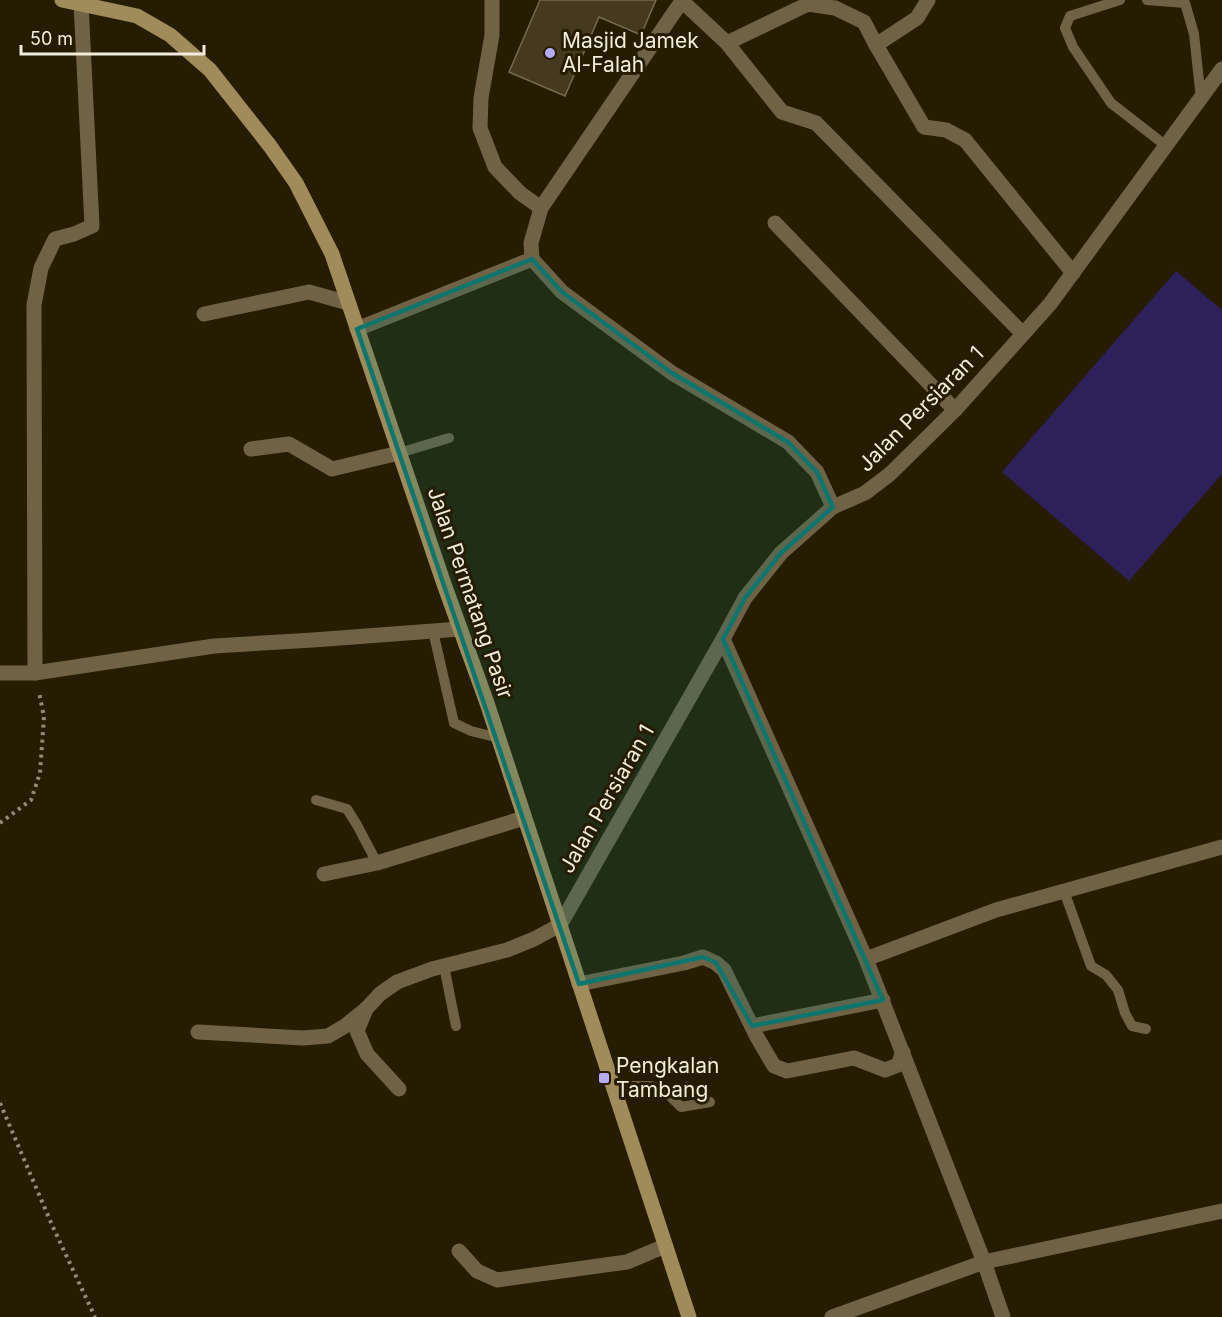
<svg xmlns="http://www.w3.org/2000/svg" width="1222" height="1317" font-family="Inter,sans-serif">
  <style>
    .green { fill: #2e205b }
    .building { fill: #45391e; stroke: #766a4d; stroke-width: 1.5 }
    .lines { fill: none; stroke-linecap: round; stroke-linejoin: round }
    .path { stroke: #948c76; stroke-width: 4; stroke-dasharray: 3 4.5; stroke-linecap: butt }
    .lane { stroke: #706345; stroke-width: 10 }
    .street { stroke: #706345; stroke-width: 15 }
    .secondary { stroke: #a08b5a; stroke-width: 15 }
    .marked { fill: #0f766e; fill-opacity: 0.2; stroke: #0f766e; stroke-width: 4.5; stroke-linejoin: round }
    .poi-dot { fill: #b5acf8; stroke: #261c01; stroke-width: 2 }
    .labels { text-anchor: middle; stroke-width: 6; stroke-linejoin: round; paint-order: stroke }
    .poi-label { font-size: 21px; fill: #f2ecdb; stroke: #261c01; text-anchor: start }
    .street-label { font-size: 21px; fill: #f2ecdb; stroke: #261c01 }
  </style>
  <rect width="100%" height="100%" fill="#261c01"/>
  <path class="green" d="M1176,271l46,39v164l-93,107 -127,-109z"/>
  <path class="building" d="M540,0h116l-15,35 -42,-18 -34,79 -56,-24z"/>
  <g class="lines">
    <g class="path">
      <path d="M0,823l31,-23 9,-27 4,-56 -5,-25"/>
      <path d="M0,1103l52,122 43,92"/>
    </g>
    <g class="lane">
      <path d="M1120,0l-50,16 -5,12 8,19 38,56 54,42"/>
      <path d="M1147,0l38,3 9,31 7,65"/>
      <path d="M399,453l50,-15"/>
      <path d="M433,631l21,92 17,8 28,7"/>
      <path d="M316,800l31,9 10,16 20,38"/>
      <path d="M1064,891l27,75 15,9 12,15 7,23 7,13 14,3"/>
      <path d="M444,966l12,60"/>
      <path d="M612,1086h39l15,6 15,15 29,-5"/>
    </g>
    <g class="street">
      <path d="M492,0v35l-11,63 -1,30 15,39 25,26 21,15 -10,35 1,16 30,33 110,81 116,69 29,30 16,35"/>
      <path d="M682,1l45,42 55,69 34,11 207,211"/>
      <path d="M727,43l81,-39 27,4 29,14 12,23 48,82 22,3 19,10 108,133"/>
      <path d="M876,45l41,-27 11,-18"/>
      <path d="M541,208l134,-197 8,-11"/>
      <path d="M775,223l180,187"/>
      <path d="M204,314l105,-22 39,11"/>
      <path d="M357,329l175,-70"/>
      <path d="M251,449l38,-5 43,25 67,-16"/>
      <path d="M723,639l143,320 118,303 19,55"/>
      <path d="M0,673h35l179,-27 99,-6 147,-11"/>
      <path d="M35,673l-1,-368 7,-37 14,-29 19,-5 18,-8 -11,-223"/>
      <path d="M324,874l53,-11 147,-45"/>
      <path d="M866,959l130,-49 226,-63"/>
      <path d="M579,984l105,-21 19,-6 13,6 8,7 33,67 17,29 13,5 67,-13 31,12 13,-5 5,-13"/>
      <path d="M366,1009l-9,22 10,23 32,35"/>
      <path d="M752,1026l131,-26"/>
      <path d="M198,1032l105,6 25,-2 17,-10 21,-17 14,-15 17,-12 35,-13 75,-19 27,-11 26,-14 163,-286 22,-41 36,-45 52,-46 32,-14 25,-19 65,-64 95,-106 172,-235"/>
      <path d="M459,1251l18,20 20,9 130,-18 38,-16"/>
      <path d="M832,1317l152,-55 238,-51"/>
    </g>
    <path class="secondary" d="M62,0l75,16 33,19 40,35 60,76 26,37 36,71 112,330 43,119 202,614"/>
  </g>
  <path class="marked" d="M532,259l30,33 110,81 116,69 29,30 16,35 -52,46 -36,45 -22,41 160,361 -131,26 -36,-63 -13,-6 -124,27 -222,-655z"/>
  <g class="poi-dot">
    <circle cx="550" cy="53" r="6"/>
    <rect x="598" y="1072" width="12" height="12" rx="3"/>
  </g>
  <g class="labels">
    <g class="poi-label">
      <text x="562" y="48">Masjid Jamek<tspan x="562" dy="24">Al-Falah</tspan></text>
      <text x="616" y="1073">Pengkalan<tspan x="616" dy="24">Tambang</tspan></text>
    </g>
    <g class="street-label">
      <text transform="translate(921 409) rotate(-45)" y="7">Jalan Persiaran 1</text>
      <text transform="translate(470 593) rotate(71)" y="7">Jalan Permatang Pasir</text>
      <text transform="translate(607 799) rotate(-60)" y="7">Jalan Persiaran 1</text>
    </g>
  </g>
  <path d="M21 45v9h183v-9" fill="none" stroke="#f2ecdb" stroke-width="3"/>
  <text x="30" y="45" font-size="18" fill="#f2ecdb" stroke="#261c01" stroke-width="4.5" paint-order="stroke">50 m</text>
</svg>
